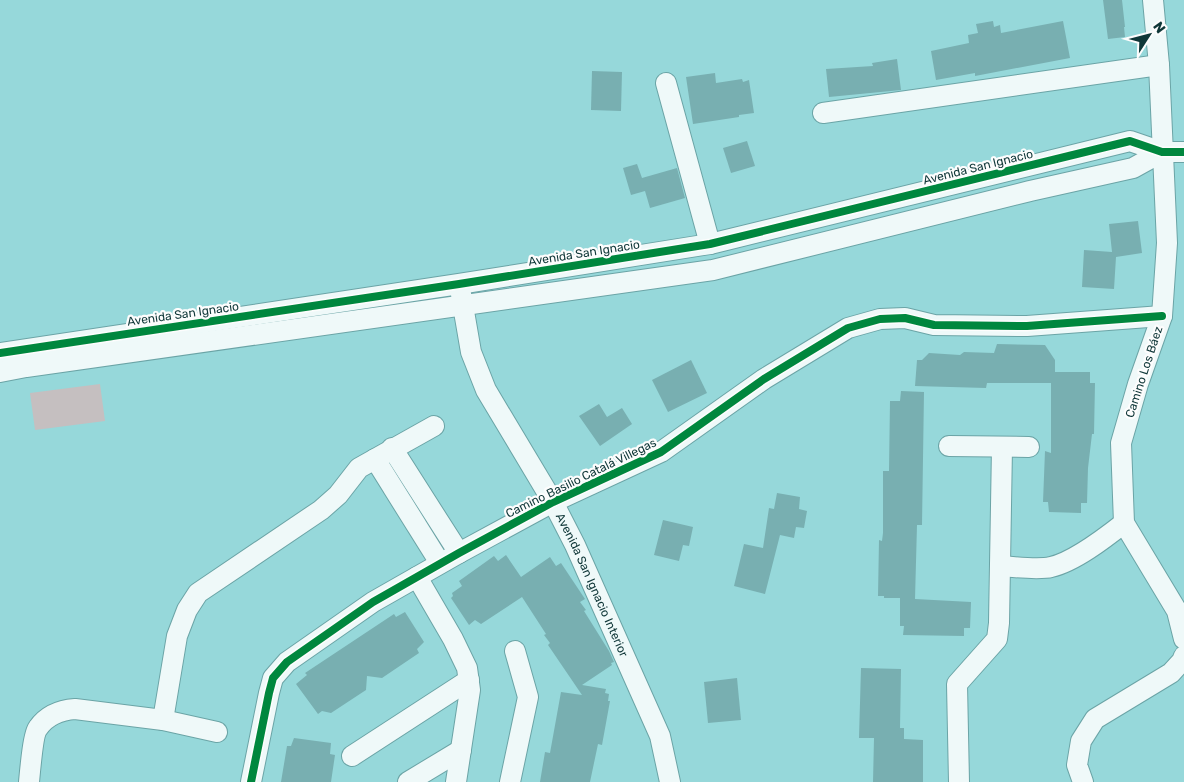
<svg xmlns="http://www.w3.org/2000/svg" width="1184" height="782" font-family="Rubik,sans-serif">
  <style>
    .green { fill: #c5bfc0 }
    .building { fill: #78afb1 }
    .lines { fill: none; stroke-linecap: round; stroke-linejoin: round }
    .street-casing { stroke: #6ba4a6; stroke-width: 22 }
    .street { stroke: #eff9f9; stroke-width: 20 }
    .cycleway-casing { stroke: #fdfdfd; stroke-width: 11 }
    .cycleway { stroke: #00873e; stroke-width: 8 }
    .labels { text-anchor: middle; stroke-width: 4.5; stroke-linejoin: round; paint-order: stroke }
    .street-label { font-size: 12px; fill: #0f3738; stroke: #fdfdfd }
  </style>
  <rect width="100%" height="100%" fill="#96d8da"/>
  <path class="green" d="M100,384l5,37 -70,9 -5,-37z"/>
  <g class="building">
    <path d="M1103,0h19l3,27h-1l1,10 -17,2z"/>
    <path d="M993,21l1,6 6,-2 1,8 62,-12 7,37 -95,18v-3l-39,7 -5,-29 38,-8 -1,-8 10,-2 -2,-9z"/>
    <path d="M897,59l4,31 -72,7 -3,-28 47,-3 -1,-3z"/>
    <path d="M592,71l30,1 -1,39 -30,-1z"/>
    <path d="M715,73l1,10 26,-4 1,3 6,-2 5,33 -15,2v2l-46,7 -7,-47z"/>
    <path d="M747,141l8,25 -24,7 -8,-25z"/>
    <path d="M637,164l5,14 35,-10 8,30 -35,10 -5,-17 -14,4 -8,-27z"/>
    <path d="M1138,221l4,32 -26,4 -2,32 -32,-2 2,-37 28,2 -3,-28z"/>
    <path d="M997,344l48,1 10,15v12h35v11h5l-1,51h-2l-4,34 -1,35h-6v10l-32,-1 -1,-10h-5l2,-51 6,2v-70h-64l-1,5 -71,-2 2,-26h5l7,-7 31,2 4,-3 30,1z"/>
    <path d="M691,360l16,33 -39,19 -16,-32z"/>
    <path d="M901,391l23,1 -2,133h-5l-2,74 56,3 -1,26h-6v8l-61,-1 1,-9h-4v-28h-16v-2h-6l1,-56 3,1 1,-8v-62h6l1,-70h10z"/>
    <path d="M599,404l8,13 15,-9 10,16 -32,22 -21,-30z"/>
    <path d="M777,493l23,4 -1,12 8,2 -3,17 -8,-1 -2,11 -14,-3 -15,59 -31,-8 10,-42 19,4 6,-40 5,1z"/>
    <path d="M663,520l30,7 -4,19 -6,-1 -4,16 -25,-6z"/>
    <path d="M506,555l15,22 29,-20 6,9 5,-3 24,36 -5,3 6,8 -2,1 25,40 5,11 -3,1 1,2 -30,20 24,4 -1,4 4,1 -1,7h2l-8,44 -4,-1 -8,38h-50l5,-30 5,1 11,-61 21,3 -34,-50 2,-2 -6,-8 2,-1 -24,-37 -41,27 -6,-4 -6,5 -18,-27 2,-2 -1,-3 10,-7 -3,-5 35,-25 4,5z"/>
    <path d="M405,612l19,30 -7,7 2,4 -37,25 -15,-2 -1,14 -35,23 -9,-2 -4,3 -22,-30 11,-9 -2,-2 89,-59 2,3z"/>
    <path d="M861,668l40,1 -1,59h4v11l19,1v42h-50l1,-44h-15z"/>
    <path d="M737,678l4,42 -33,3 -4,-41z"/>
    <path d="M294,738l37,5 -1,11 5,1 -4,27h-50l6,-36h4z"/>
  </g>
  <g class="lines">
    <g class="street-casing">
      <g id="street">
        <path d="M1153,0l6,65 8,178 -5,73 -24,68 -17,59 3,80 53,88 7,28"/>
        <path d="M666,83l44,161"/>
        <path d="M823,113l336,-48"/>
        <path id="s1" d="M461,294l10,58 15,38 67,112 22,43 85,191 10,46"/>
        <path d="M0,353l459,-69 251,-40 420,-103 32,11h22"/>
        <path d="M0,372l26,-5 687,-97 317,-79 103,-23 29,-16"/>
        <path d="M949,446l80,1"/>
        <path d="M392,448l67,105"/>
        <path d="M375,459l65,104"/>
        <path d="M1000,566c13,1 39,4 51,1 23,-5 54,-29 73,-44"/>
        <path d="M417,577l36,62 14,29 3,22 -14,92"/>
        <path d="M163,720l14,-84 10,-26 11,-17 123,-83 17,-15 21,-27 75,-42"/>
        <path d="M352,756l117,-76"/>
        <path d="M29,782c1,-10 4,-48 9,-54 9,-13 23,-18 37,-19l88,11 54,12"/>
        <path d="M251,782l18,-89 4,-15 14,-16 86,-60 86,-49 94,-51 108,-50 103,-73 84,-51 32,-9 25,-1 29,7 93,1 135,-10"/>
        <path d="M408,782l53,-32"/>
        <path d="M510,782l18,-85 -13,-46"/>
        <path d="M959,782l-2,-98 40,-45 2,-16 3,-176"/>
        <path d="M1083,782l-6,-17 4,-24 14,-22 76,-46 11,-12 2,-5"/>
      </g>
    </g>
    <use href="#street" class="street"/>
    <g class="cycleway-casing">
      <g id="cycleway">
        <path d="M0,353l459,-69 251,-40 420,-103 32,11h22"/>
        <path d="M251,782l18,-89 4,-15 14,-16 86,-60 86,-49 94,-51 108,-50 103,-73 84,-51 32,-9 25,-1 29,7 93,1 135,-10"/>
      </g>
    </g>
    <use href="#cycleway" class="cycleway"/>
  </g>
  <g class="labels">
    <g class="street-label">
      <text transform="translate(978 167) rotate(-14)" y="4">Avenida San Ignacio</text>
      <text transform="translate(584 253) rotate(-9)" y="4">Avenida San Ignacio</text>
      <text transform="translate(183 314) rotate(-8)" y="4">Avenida San Ignacio</text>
      <text transform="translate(1144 372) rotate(-72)" y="4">Camino Los Báez</text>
      <text transform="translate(581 478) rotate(-26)" y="4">Camino Basilio Catalá Villegas</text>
      <text dy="4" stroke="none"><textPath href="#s1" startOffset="322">Avenida San Ignacio Interior</textPath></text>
    </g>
  </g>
  <g transform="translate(1149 35) rotate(54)" stroke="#fdfdfd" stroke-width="4" paint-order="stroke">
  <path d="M0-4L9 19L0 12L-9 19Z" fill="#0f3738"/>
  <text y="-8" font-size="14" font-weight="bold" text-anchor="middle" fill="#0f3738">N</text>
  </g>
</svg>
